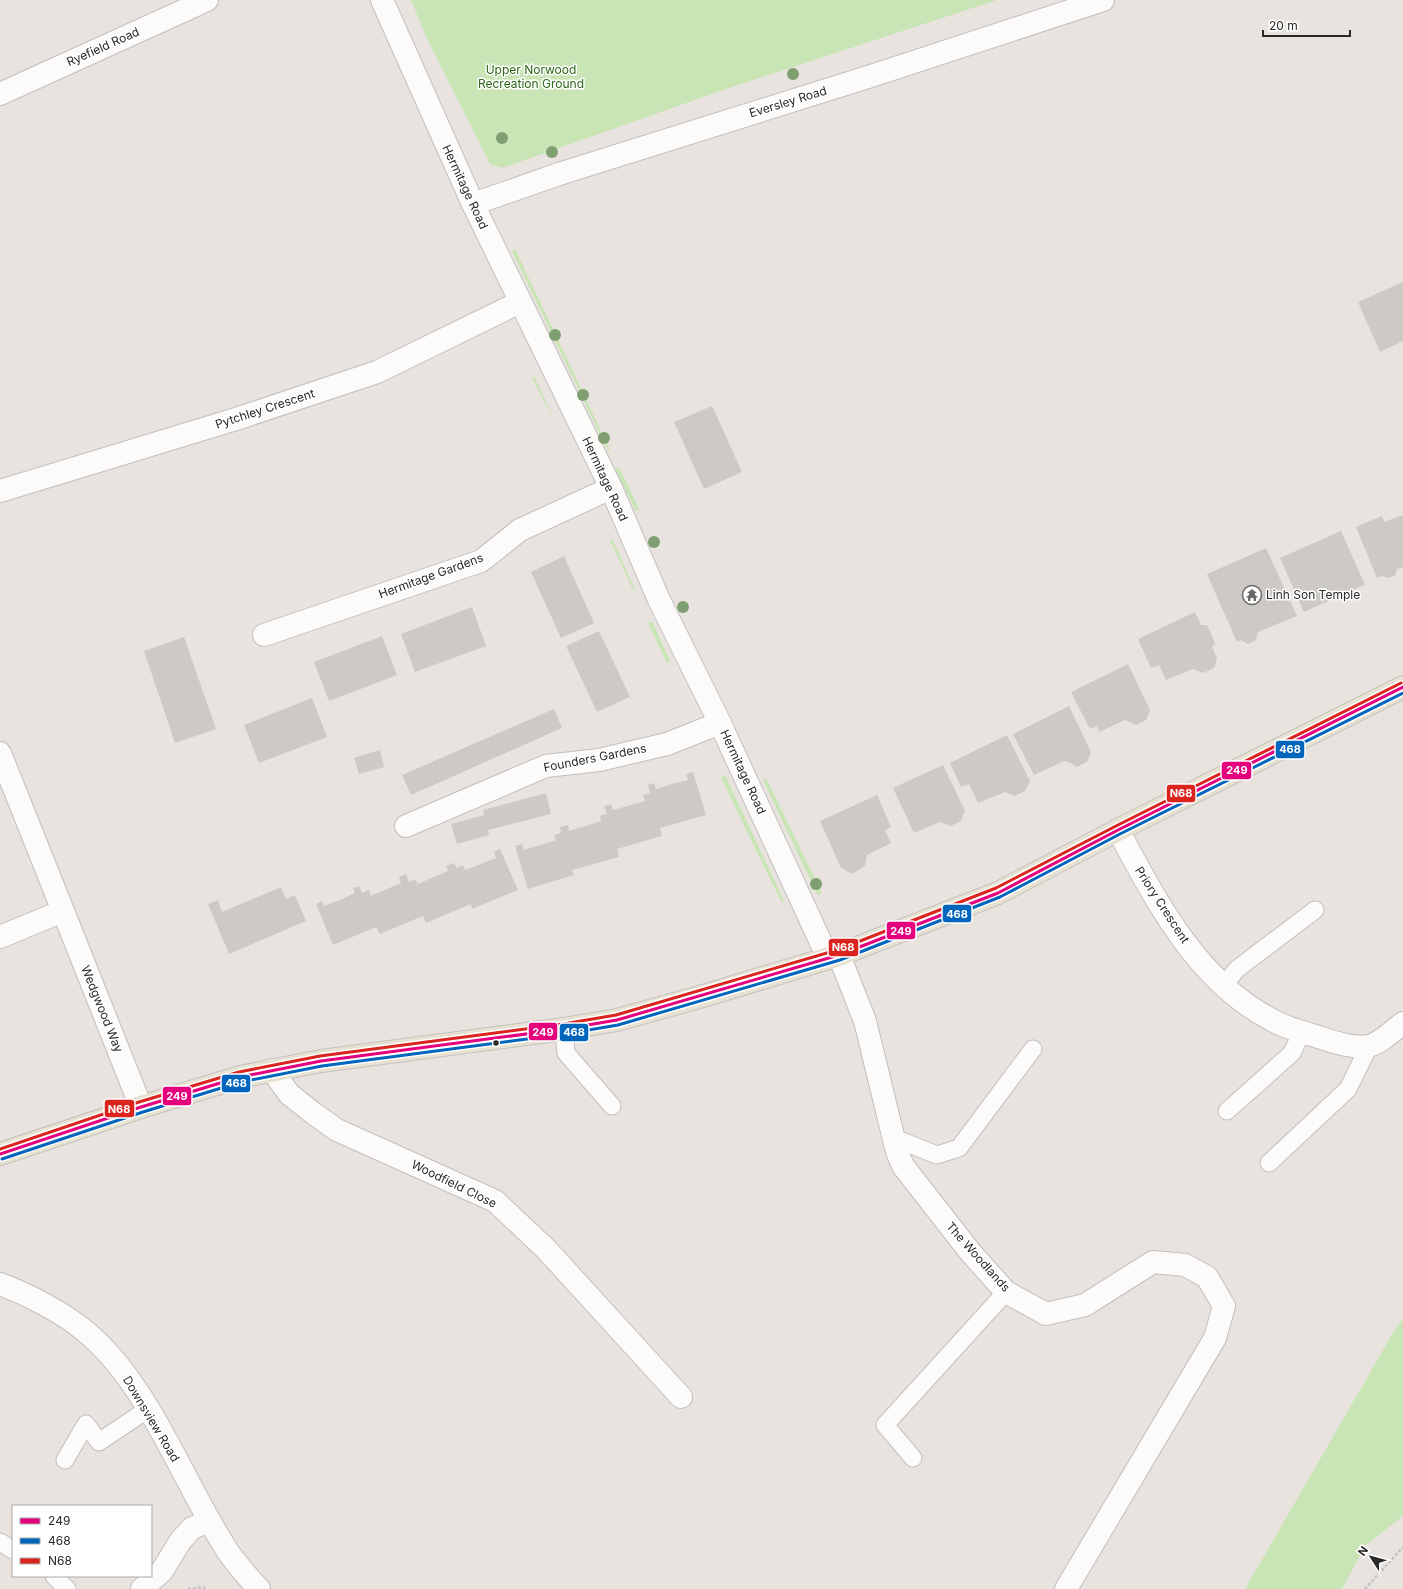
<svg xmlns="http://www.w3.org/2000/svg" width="1403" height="1589" font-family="Inter,sans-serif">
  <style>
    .green { fill: #cae5b5 }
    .building { fill: #cdc9c5 }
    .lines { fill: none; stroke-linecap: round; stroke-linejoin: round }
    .service-casing { stroke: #c1bfc0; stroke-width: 19 }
    .minor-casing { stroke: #c1bfc0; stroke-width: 24 }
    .tertiary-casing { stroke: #c1bfc0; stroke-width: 24 }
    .primary-casing { stroke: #c4c2c0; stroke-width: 24 }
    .path { stroke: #c4c4c3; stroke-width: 2.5; stroke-dasharray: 3 2; stroke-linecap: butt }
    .service { stroke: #fcfbfa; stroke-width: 17 }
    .minor { stroke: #fcfbfa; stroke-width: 22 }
    .tertiary { stroke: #fcfbfa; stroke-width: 22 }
    .primary { stroke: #e7e1d2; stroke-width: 22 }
    .bus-1-casing { stroke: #fff; stroke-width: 6 }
    .bus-2-casing { stroke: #fff; stroke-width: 6 }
    .bus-3-casing { stroke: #fff; stroke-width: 6 }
    .bus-1 { stroke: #e5007d; stroke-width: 3 }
    .bus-2 { stroke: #0065bd; stroke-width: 3 }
    .bus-3 { stroke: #dc241f; stroke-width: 3 }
    .tree { fill: #809f70 }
    .bus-dot { fill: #292929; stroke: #fff; stroke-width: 1.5 }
    .labels { text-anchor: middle; stroke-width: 3; stroke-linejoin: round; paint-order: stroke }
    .street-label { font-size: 12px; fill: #292929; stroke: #fff }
    .park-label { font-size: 12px; fill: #2a6816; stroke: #fff }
    .poi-label { font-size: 12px; fill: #292929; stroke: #fff; text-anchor: start }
    .line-badge { stroke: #fff; stroke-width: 1.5 }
    .badge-label { font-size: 11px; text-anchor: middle; font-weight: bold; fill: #fff }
  </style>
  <rect width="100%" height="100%" fill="#e8e3de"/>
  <g class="green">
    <path d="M411,0h586l-268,88 -227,80 -12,-4 -62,-123z"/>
    <path d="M515,249l95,201 -2,1 -96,-200z"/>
    <path d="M534,376l21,45 -23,-42z"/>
    <path d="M619,467l20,42 -3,2 -21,-42z"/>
    <path d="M610,540h3l22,50h-2z"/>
    <path d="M652,621l18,40 -3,2 -19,-40z"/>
    <path d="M725,775l60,128 -4,-2 -60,-123z"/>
    <path d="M766,778l56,115 -4,3 -55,-116z"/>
    <path d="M1403,1319v197l-38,30 -23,43h-97l149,-258z"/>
  </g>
  <g class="building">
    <path d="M1403,282v59l-23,11 -22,-50z"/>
    <path d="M712,406l30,66 -38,17 -30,-67z"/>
    <path d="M1403,515v52l-6,2 -2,7 -8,2 -5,-2 -5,2 -21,-51 26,-11 2,6z"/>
    <path d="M1341,531l24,54 -10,4 -3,7 -9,5 -8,-3 -31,14 -24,-54z"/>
    <path d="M1266,548l31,68 -39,16 -2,8 -8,4 -7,-4 -4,2 -30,-68z"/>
    <path d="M564,556l30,67 -33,15 -30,-66z"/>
    <path d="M472,607l14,39 -71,26 -14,-38z"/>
    <path d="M1195,612l6,13h6l8,18 -3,4 5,11 -3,10 -11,5 -10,-4 -27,11 -7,-15 -8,3 -13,-29z"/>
    <path d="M599,631l31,66 -33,15 -31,-66z"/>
    <path d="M382,636l15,39 -68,26 -15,-39z"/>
    <path d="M184,637l32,92 -41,14 -31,-92z"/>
    <path d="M1128,664l22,46 -4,10 -10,5 -11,-5 -26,12 -2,-6 -7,3 -19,-37z"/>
    <path d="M312,698l15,39 -68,26 -15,-38z"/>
    <path d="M1069,706l22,46 -4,10 -10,5 -8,-5 -5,-1 -30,14 -21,-41z"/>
    <path d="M554,709l8,19 -151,67 -9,-20z"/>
    <path d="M1007,735l23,46 -5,10 -10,5 -10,-4 -27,11 -9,-19 -8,3 -11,-24z"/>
    <path d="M380,750l4,17 -25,7 -5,-16z"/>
    <path d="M943,765l22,46 -4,10 -10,5 -11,-4 -26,11 -21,-45z"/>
    <path d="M693,772l13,43 -46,13 2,8 -45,13 2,8 -47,13 2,5 -46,14 -13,-43 7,-2 2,6 32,-10 -2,-5 7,-2 -1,-6 8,-2 1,6 32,-10 -1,-5 7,-2 -3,-8 7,-2 2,6 32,-9 -2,-6 7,-2 -2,-8 6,-2 2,6 16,-5 16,-4 -2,-6z"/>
    <path d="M546,793l5,21 -63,16 1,5 -32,9 -6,-20 33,-9 -1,-5z"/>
    <path d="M877,795l14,32 -6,3 6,13 -24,12 -2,11 -13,8 -11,-6 -21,-47z"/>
    <path d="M500,849l18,41 -46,19 -1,-5 -45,19 -3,-7 -43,18 -4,-7 -43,18 -17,-41 6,-3 2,5 16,-6 15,-7 -2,-5 6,-2 3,7 7,-3 2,6 30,-13 -2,-6 7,-3 3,8 6,-3 3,5 30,-13 -2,-5 8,-3 2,5 7,-3 2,5 31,-12 -2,-6z"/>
    <path d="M281,887l5,12 9,-4 11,26 -77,33 -21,-50 10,-4 4,12z"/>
  </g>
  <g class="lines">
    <g class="service-casing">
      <g id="service">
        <path d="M1224,985l13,-16 78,-59"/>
        <path d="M564,1029l2,24 46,53"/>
        <path d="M1227,1111l65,-58 10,-21"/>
        <path d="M894,1138l43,17 22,-7 74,-99"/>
        <path d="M1269,1163l79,-74 21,-43"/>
        <path d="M913,1458l-28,-33 121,-133"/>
        <path d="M65,1460l21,-36 13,18 49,-33"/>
        <path d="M0,1542l13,8"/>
        <path d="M54,1576l13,13"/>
      </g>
    </g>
    <g class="minor-casing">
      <g id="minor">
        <path d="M0,94l207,-94"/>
        <path d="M473,204l86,-30 309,-97 235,-77"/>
        <path d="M0,491l236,-72 141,-47 143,-70"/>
        <path d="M264,635l217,-74 39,-31 91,-42"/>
        <path d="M0,753l63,158 -63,26"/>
        <path d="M406,826l140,-60 53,-6 68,-16 53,-21"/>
        <path d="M1118,830c38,71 79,151 154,190 12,7 27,11 40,15 17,5 38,14 56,11 10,-1 27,-17 35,-23"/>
        <path d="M63,911l78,196"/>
        <path d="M839,955l26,66 32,131 6,14 68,87 35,39 40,22 39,-9 68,-43 32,3 22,12 17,29 -9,32 -149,251"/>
        <path d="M272,1070l17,24 24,19 24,17 158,71 51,48 135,148"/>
        <path d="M142,1589l20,-18 19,-31 11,-12 18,-7"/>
      </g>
    </g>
    <g class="tertiary-casing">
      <g id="tertiary">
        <path d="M382,0l91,204 138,284 48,112 61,123 108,235"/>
        <path d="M0,1284c27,10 62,28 85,47 64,53 96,147 140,216 9,15 22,29 34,42"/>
      </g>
    </g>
    <g class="primary-casing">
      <path id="primary" d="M0,1154l141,-47 99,-30 81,-16 243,-32 53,-9 86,-24 136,-41 159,-62 120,-63 285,-143"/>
    </g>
    <g class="path">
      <path d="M188,1589l14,-2 5,2"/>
      <path d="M1365,1589l38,-42"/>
    </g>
    <use href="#service" class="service"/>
    <use href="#minor" class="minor"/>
    <use href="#tertiary" class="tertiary"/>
    <use href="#primary" class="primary"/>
    <g class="bus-1-casing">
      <path id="bus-1" d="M0,1154l141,-47 99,-30 81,-16 243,-32 53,-9 222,-65 159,-62 120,-63 285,-143"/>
    </g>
    <g class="bus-2-casing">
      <path id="bus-2" d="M2,1159l141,-47 98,-30 81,-16 243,-32 53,-9 222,-65 160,-63 120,-63 283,-141"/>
    </g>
    <g class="bus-3-casing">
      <path id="bus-3" d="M0,1149l139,-47 100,-30 81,-16 243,-32 53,-9 221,-65 159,-62 120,-62 285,-143"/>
    </g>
    <use href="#bus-1" class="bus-1"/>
    <use href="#bus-2" class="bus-2"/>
    <use href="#bus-3" class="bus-3"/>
  </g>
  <g class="tree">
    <circle cx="793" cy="74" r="6"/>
    <circle cx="502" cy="138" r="6"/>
    <circle cx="552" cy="152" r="6"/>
    <circle cx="555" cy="335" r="6"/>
    <circle cx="583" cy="395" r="6"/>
    <circle cx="604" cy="438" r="6"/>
    <circle cx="654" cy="542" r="6"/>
    <circle cx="683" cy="607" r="6"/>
    <circle cx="816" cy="884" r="6"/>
  </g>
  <defs>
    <g id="temple-ring" transform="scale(1)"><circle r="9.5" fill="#fff" stroke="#6c6a68" stroke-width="1.5"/><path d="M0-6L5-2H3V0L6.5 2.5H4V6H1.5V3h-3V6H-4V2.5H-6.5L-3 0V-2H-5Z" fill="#6c6a68"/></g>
  </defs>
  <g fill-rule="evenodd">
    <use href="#temple-ring" x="1252" y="595"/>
  </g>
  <circle class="bus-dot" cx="496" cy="1043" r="3.5"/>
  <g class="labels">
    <g class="street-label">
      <text transform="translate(103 47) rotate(-24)" y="4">Ryefield Road</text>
      <text transform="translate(788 102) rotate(-17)" y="4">Eversley Road</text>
      <text transform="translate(465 187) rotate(65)" y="4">Hermitage Road</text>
      <text transform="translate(265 409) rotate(-18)" y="4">Pytchley Crescent</text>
      <text transform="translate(605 479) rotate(65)" y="4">Hermitage Road</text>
      <text transform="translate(431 576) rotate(-20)" y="4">Hermitage Gardens</text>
      <text transform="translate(595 758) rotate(-11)" y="4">Founders Gardens</text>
      <text transform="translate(743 772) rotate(65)" y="4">Hermitage Road</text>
      <text transform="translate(1162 905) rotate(57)" y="4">Priory Crescent</text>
      <text transform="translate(102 1009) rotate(68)" y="4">Wedgwood Way</text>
      <text transform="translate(454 1184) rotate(26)" y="4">Woodfield Close</text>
      <text transform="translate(978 1257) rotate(48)" y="4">The Woodlands</text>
      <text transform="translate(151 1419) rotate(59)" y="4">Downsview Road</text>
    </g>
    <g class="park-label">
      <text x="531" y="74">Upper Norwood<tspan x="531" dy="14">Recreation Ground</tspan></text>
    </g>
    <g class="poi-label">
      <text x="1266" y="599">Linh Son Temple</text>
    </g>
  </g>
  <g class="line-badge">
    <rect x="1275" y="740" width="30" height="19" rx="4" fill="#0065bd"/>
    <rect x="1221" y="761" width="31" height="19" rx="4" fill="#e5007d"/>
    <rect x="1166" y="784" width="30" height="19" rx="4" fill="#dc241f"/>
    <rect x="942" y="904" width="30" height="19" rx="4" fill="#0065bd"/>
    <rect x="886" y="921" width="30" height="19" rx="4" fill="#e5007d"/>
    <rect x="828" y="938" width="31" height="19" rx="4" fill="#dc241f"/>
    <rect x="528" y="1022" width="30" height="19" rx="4" fill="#e5007d"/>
    <rect x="559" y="1023" width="30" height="19" rx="4" fill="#0065bd"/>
    <rect x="221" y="1074" width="30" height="19" rx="4" fill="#0065bd"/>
    <rect x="162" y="1086" width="30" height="20" rx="4" fill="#e5007d"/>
    <rect x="104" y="1099" width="31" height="19" rx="4" fill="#dc241f"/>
  </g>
  <g class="badge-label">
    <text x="1290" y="753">468</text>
    <text x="1237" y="774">249</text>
    <text x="1181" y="797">N68</text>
    <text x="957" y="918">468</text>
    <text x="901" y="935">249</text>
    <text x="843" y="951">N68</text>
    <text x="543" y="1036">249</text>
    <text x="574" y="1036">468</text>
    <text x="236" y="1087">468</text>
    <text x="177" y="1100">249</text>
    <text x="119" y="1113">N68</text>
  </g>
  <rect x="12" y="1505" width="140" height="72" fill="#ffffff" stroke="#a9a9a9"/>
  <rect x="20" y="1518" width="20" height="6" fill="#e5007d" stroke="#a9a9a9"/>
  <text x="48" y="1525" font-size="12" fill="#292929">249</text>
  <rect x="20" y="1538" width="20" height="6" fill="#0065bd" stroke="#a9a9a9"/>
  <text x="48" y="1545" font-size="12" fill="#292929">468</text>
  <rect x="20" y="1558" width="20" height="6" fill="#dc241f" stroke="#a9a9a9"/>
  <text x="48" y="1565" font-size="12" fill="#292929">N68</text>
  <g transform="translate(1371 1557) rotate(306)" stroke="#ffffff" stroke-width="3" paint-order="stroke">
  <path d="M0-3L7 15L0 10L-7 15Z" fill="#292929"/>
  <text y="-6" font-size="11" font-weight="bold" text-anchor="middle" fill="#292929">N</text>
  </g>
  <path d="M1263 30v6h87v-6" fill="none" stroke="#292929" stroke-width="2"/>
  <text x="1269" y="30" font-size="12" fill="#292929" stroke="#ffffff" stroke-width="3" paint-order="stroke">20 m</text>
</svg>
